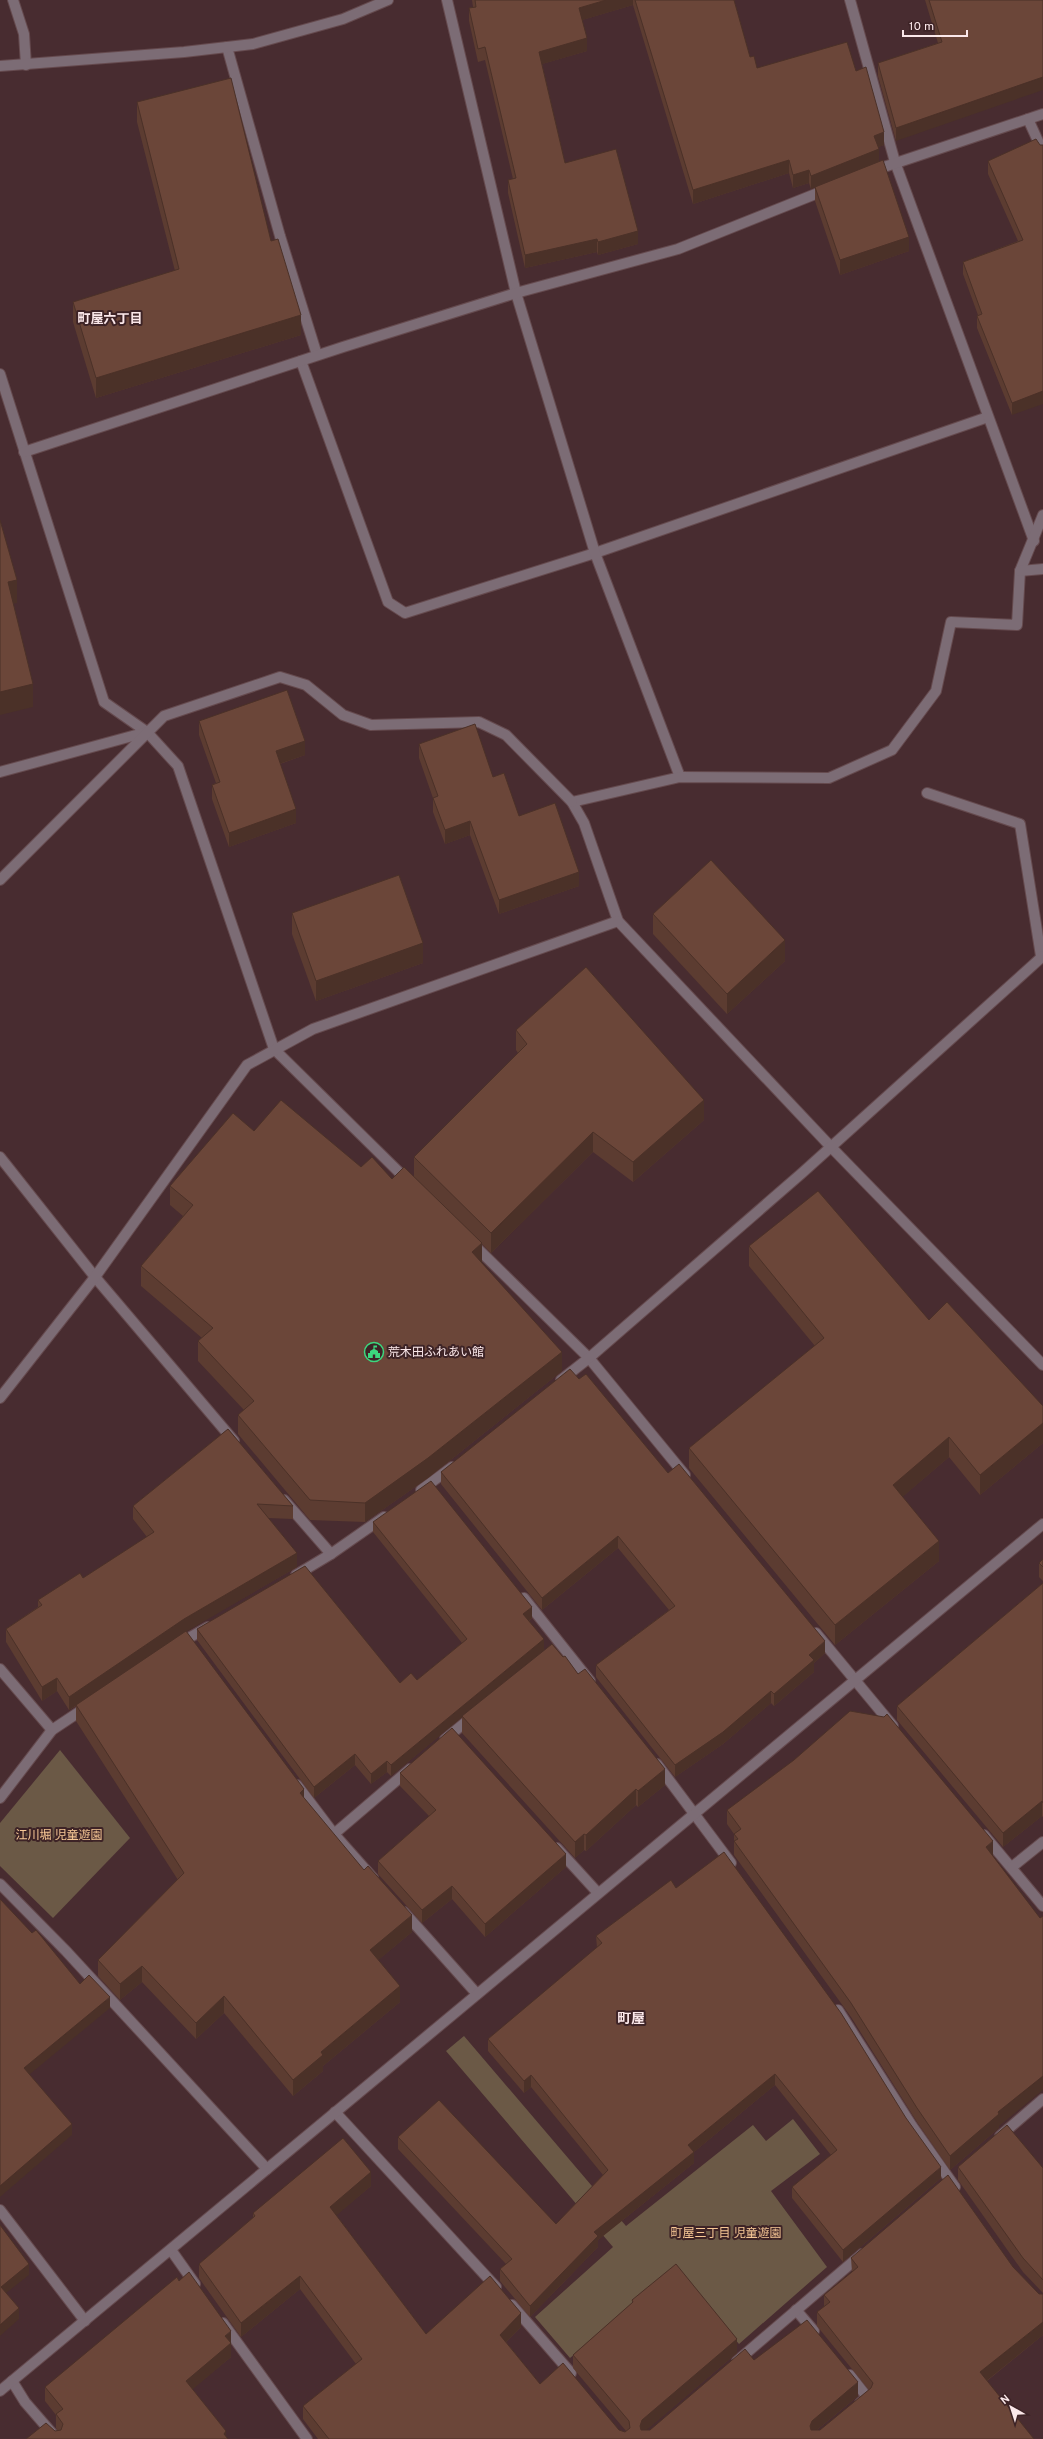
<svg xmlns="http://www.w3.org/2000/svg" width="1043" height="2439" font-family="Overpass,'Noto Sans JP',sans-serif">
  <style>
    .green { fill: #6b5946 }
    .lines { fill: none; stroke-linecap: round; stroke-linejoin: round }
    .service-casing { stroke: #654a4e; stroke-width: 12 }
    .minor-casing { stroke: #654a4e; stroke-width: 12 }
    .tertiary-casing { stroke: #654a4e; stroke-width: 12 }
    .service { stroke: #7c6c75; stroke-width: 10 }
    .minor { stroke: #7c6c75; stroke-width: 10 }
    .tertiary { stroke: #7c6c75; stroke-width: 10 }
    .wall { fill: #5c3c31 }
    .shaded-wall { fill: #4b3128 }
    .building { fill: #6b4639; stroke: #4b3128 }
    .labels { text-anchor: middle; stroke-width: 4; stroke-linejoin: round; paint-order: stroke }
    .poi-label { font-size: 12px; fill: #fbe8ea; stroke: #3d2326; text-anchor: start }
    .park-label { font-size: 12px; fill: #f8c896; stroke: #3d2326 }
    .neighbourhood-label { font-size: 13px; font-weight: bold; fill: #fbe8ea; stroke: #3d2326 }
    .quarter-label { font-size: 14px; font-weight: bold; fill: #fbe8ea; stroke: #3d2326 }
  </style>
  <rect width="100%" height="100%" fill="#482c30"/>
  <g class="green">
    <path d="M60,1750l70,88 -77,80 -53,-52v-43z"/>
    <path d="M464,2036l162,190 127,-101 13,16 27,-22 27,35 -49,37 56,76 -88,77 -63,-74 -106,88 -35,-41 78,-70 -167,-196z"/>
  </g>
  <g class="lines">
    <g class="service-casing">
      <g id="service">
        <path d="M227,47l53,189 37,119"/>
        <path d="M301,361l87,241 17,11 190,-60 393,-136"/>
        <path d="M927,793l93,31 21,132"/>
        <path d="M171,2250l24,34"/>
        <path d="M796,2310l18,21"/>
        <path d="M223,2323l84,116"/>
        <path d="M850,2375l17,22 -7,6"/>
        <path d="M12,2381l13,21 32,37"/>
      </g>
    </g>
    <g class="minor-casing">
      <g id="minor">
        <path d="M13,0l11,34 2,31"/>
        <path d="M447,0l69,293 79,260 85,224"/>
        <path d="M850,0l45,162 139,379"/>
        <path d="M1028,119l15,33"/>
        <path d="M872,171l171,-57"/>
        <path d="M0,374l104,328 43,30 31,34 96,283 134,132"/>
        <path d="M24,452l319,-105 173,-54 162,-44 150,-60"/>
        <path d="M1043,515l-23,56 -3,54 -66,-3 -15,69 -44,59 -63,28 -149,-1 -108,25 12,21 34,98 213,226 212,218"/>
        <path d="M1020,571l23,-2"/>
        <path d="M0,772l147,-40"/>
        <path d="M0,880l164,-164 116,-39 26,8 37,30 28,10 108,-3 27,13 66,67"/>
        <path d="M0,1157l95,120 139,164"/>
        <path d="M473,1244l116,114 96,117"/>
        <path d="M561,1380l28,-22 213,-185 241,-217"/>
        <path d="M0,1398l95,-121 152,-212 66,-36 305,-108"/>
        <path d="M421,1490l31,-23"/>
        <path d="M284,1500l47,54"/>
        <path d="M296,1575l35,-21 53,-37"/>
        <path d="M524,1598l66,83"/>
        <path d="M816,1633l77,93"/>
        <path d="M180,1643l28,-16"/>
        <path d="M0,1669l52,61"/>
        <path d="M445,1739l28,-23"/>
        <path d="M657,1764l74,99"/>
        <path d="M297,1785l37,49 39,44"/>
        <path d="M0,1798l52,-68 36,-24"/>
        <path d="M334,1834l76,-65"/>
        <path d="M984,1835l59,71"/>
        <path d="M557,1848l41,45"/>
        <path d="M1012,1867l31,-25"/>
        <path d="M0,1884l66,67 201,218"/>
        <path d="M404,1912l73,82"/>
        <path d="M838,2010l74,116 43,61"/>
        <path d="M335,2112l161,175"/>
        <path d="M1000,2136l43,-37"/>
        <path d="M0,2210l85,111"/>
        <path d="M512,2305l59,68"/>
        <path d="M737,2361l125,-107"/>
      </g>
    </g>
    <g class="tertiary-casing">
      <g id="tertiary">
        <path d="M0,66l184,-14 69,-8 90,-25 45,-19"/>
        <path d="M0,2391l1043,-867"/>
      </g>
    </g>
    <use href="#service" class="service"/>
    <use href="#minor" class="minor"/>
    <use href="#tertiary" class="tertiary"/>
  </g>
  <g class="wall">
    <path d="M472,0h262l16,57 7,11 99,3 28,74 -6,2 1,14 30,90 -69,24 -25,-74v-14l-4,2 -2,-6 -16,5 -4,-15 -96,31 -60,-199 -51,15 5,31 -45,13 23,99 73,81 -40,11 -1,-3 -72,16 -17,-75v-13l5,-1 -28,-119 -7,2 -9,-41v-13l4,-1z"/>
    <path d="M925,0h118l-147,141 -18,-65v-13l60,-20z"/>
    <path d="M137,102l134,139 30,94 -205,63 -23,-76v-20l102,-31 -38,-149z"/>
    <path d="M1040,145l-28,270 -35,-87v-12l1,-1 -15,-41v-12l55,-21 -30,-67v-13z"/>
    <path d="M199,721l106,34 -25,9 16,59 -67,24 -17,-48v-14l4,-2 -17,-48z"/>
    <path d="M419,744l74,33 26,39 60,70 -80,28 -29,-79 -25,9 -12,-32v-14l-14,-40z"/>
    <path d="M292,913l131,50 -107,38 -24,-67z"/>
    <path d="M653,914l132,47 -58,53 -74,-80z"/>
    <path d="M516,1030l188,90 -71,62 -40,-30 -102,101 -9,-9v19l80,108 -134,107 -63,44 -55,-2 -72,-86v-19l6,-5 -46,-49v-20l4,-3 -61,-52v-20l42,-50 -13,-11v-19l84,-55 107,36 31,12 22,-3v-19l104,-104 -2,-3z"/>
    <path d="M749,1246l180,74 114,86v37l-63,52 -31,-38 -47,40 37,64 -104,84 -146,-177v-20l126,-102 -66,-80z"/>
    <path d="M228,1429l65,77v13l-25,-1 29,49 -111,64 118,168 108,133 -34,28 22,42 -77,64v5l-30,25 -69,-83 -28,26 -54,-57 -22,18 -22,-24v-16l80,-80 -102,-159v-15l-7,4 -12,-19 -15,10 -36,-59v-13l32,-22v-7l45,-22 64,-41 -14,-18v-13z"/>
    <path d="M441,1472l227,1 157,180 -11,10v9l-40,34 -3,-3 -48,41 -48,33 -79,-100v-12l73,-55 -51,-62 -76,62 -101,-126z"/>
    <path d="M373,1522l159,96 -3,3 15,29 -29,24 48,-17 15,17 87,111 -27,22 -2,-2 -50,46 -2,-1 -9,8 -113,-125v-16l-71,59 -4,-4 -16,12 -16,-19 -41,33 -117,-158v-11l203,54 17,-3 45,-37 -89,-111z"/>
    <path d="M1043,1559v22l-4,-4v-14z"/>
    <path d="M1043,1583v234l-1,-1 -39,31 -106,-127v-14z"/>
    <path d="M400,1773l166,94 -81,70 -33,-38 -30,24 -44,-49v-13l51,-45 -29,-30z"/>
    <path d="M727,1810l266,46 6,272 -49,42 -33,-48 -66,-105 -117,-162v-21l-7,-10z"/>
    <path d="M676,1888l265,290 -98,84 -51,-64v-11l39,-32 -56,-70 -81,67v11l-96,77v7l-68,70 -30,-36v-12l6,-5 -108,-115v-12l158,87 47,-49 -72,-88 -7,6 -36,-42v-12l109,-91 -1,-12z"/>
    <path d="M958,2167l85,1v125l-20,-21 -65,-92z"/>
    <path d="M371,2186l-35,29 90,119 95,-7 -15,15 34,42 79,46 6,2 1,-1 -53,-63v-13l59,-52v-3l105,53 -91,77h4l104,-70 104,36 -41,34h3l49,-40 -52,-64v-14l7,-5v-12l28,-23 -1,-14 162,9 26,27 4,41 -56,46 47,58h-716l-15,-20v-13l53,-42 -56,-75 -59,48 -42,-59v-14l54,-46v-5z"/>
    <path d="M231,2345v12l-39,32 34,42h-171h3l-2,-3v-13l-11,-14v-14z"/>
  </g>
  <g class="shaded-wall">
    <path d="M606,0h27v5l-54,16v-13z"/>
    <path d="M587,38v13l-48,14v-13z"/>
    <path d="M1043,77v13l-147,51v-13z"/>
    <path d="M884,132v13l-10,4v-13z"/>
    <path d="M879,149v13l-68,27v-13z"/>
    <path d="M789,160v13l-96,31v-14z"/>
    <path d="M809,170v13l-16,5v-13z"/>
    <path d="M638,231v13l-40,11v-13z"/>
    <path d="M909,237v14l-69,24v-15z"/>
    <path d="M597,239v13l-72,16v-13z"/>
    <path d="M301,315v20l-205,63v-20z"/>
    <path d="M1043,391v13l-31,11v-12z"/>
    <path d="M17,580v23l-9,2v-23z"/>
    <path d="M33,684v23l-33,8v-23z"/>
    <path d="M305,741v14l-29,10v-14z"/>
    <path d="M296,809v14l-67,24v-14z"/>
    <path d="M470,821v14l-25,9v-14z"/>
    <path d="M579,872v14l-80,28v-14z"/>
    <path d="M785,940v21l-58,53v-20z"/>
    <path d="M423,943v20l-107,38v-20z"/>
    <path d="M704,1100v20l-71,62v-20z"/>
    <path d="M593,1132v20l-102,101v-20z"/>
    <path d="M482,1243v19l-10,10v-20z"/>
    <path d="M562,1352v19l-134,107 -63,44v-19z"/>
    <path d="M1043,1423v20l-63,52v-20z"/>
    <path d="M949,1437v20l-56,48v-20z"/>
    <path d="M618,1536v12l-76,62v-12z"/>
    <path d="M939,1541v20l-104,84v-20z"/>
    <path d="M297,1553v14l-113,66 -115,77v-13l115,-78z"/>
    <path d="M532,1607v11l-9,7v-11z"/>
    <path d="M544,1639v11l-153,126v-11z"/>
    <path d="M825,1641v12l-11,10v9l-40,34v-12l35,-39z"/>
    <path d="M57,1678v13l-15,10v-14z"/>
    <path d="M771,1691v12l-48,41 -48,33v-12z"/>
    <path d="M355,1754v11l-41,33v-11z"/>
    <path d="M387,1761v11l-16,12v-10z"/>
    <path d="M665,1769v16l-27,22v-16z"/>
    <path d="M304,1789v17l-4,-13z"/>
    <path d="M636,1789v16l-50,46v-16z"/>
    <path d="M1042,1801v15l-39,31v-14z"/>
    <path d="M584,1834v16l-9,8v-16z"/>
    <path d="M993,1841v15l-7,6v-15z"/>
    <path d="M566,1854v13l-81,70v-13z"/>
    <path d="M452,1886v13l-30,24v-13z"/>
    <path d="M412,1915v17l-42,35v-17z"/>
    <path d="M142,1966v16l-22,18v-16z"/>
    <path d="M400,1986v16l-77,64v5l-30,25v-16l28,-28z"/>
    <path d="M224,1996v17l-28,26v-16z"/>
    <path d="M110,1997v11l-86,71v-11z"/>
    <path d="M775,2074v11l-81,67v11l-96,77v7l-68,70v-11l64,-74 94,-87z"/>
    <path d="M531,2075v12l-7,6v-12z"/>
    <path d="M1043,2076v14l-44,36v2l-49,42v-14l48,-44z"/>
    <path d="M72,2124v11l-72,62v-11z"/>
    <path d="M941,2167v11l-98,84v-12z"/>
    <path d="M371,2172v14l-41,35v-14z"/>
    <path d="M29,2264v11l-28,22v-10z"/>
    <path d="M300,2276v13l-59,48v-14z"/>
    <path d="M19,2308v11l-19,17v-11z"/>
    <path d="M521,2313v14l-21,21v-13z"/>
    <path d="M1043,2322v13l-63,51v-14z"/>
    <path d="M231,2331v26l-45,38v-14l39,-45z"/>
    <path d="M737,2339v14l-95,81 -2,-8 2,-6z"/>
    <path d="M858,2382v14l-46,38 -2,-8 2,-5z"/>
    <path d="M226,2431v8l-2,-5z"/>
  </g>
  <g class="building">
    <path d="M475,0h131l-27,8 8,30 -48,14 26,111 51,-14 22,82 -40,11 -1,-3 -72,16 -17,-75 8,-2 -31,-131 -7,2 -9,-41 7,-1z"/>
    <path d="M635,0h99l16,57 4,-1 3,12 90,-26 9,29 10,-4 18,65 -10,4 5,13 -68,27 -2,-6 -16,5 -4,-15 -96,30z"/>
    <path d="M929,0h114v77l-147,51 -18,-65 64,-21z"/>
    <path d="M231,78l40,163 7,-2 23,76 -205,63 -23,-76 106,-33 -42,-167z"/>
    <path d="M1036,139l4,6h3v246l-31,12 -35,-87 5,-2 -19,-52 60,-22 -35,-79z"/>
    <path d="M883,160l26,77 -69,23 -25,-73z"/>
    <path d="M0,520l17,60 -9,2 25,102 -33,8z"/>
    <path d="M287,690l18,51 -29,10 20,58 -67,24 -17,-48 8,-3 -21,-61z"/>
    <path d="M475,724l18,53 11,-4 15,43 36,-13 24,69 -80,28 -29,-79 -25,9 -12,-32 5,-2 -19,-52z"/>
    <path d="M711,860l74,80 -58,54 -74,-80z"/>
    <path d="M399,875l24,68 -107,38 -24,-68z"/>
    <path d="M586,967l118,133 -71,62 -40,-30 -102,101 -77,-76 113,-113 -11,-14z"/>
    <path d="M281,1100l80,67 11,-10 20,22 12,-12 78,76 -10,9 90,100 -134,106 -63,45 -55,-3 -72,-85 16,-14 -56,-60 15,-13 -72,-62 52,-61 -23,-19 63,-73 21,18z"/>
    <path d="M818,1191l111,129 18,-18 96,104v17l-63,52 -31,-38 -56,48 46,56 -104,84 -146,-177 135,-110 -75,-92z"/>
    <path d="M570,1369l9,10 7,-5 82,99 11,-9 146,177 -16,14 5,5 -40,34 -3,-3 -48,41 -48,33 -79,-100 79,-59 -57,-70 -76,62 -101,-126z"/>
    <path d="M228,1429l65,77 -36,-2 40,49 -113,66 -115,78 -12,-19 -15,9 -36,-58 36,-24 -4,-5 42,-27 3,5 71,-46 -21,-26z"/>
    <path d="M431,1481l101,126 -9,7 21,25 -153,126 -4,-4 -16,13 -16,-20 -41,33 -117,-158 108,-63 95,117 11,-10 6,7 50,-41 -94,-117z"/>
    <path d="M1043,1559v8l-4,-4z"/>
    <path d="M1043,1583v220l-1,-2 -39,32 -106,-127z"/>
    <path d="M186,1631l118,158 -4,4 64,77 4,-4 44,49 -42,35 30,36 -79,66 2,3 -30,25 -69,-84 -28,27 -54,-57 -22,18 -22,-24 86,-87 -108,-168z"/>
    <path d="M552,1644l11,13 2,-1 13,18 7,-5 80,100 -27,22 -2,-2 -50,46 -2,-1 -9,8 -113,-126z"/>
    <path d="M850,1711l34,6 3,-3 106,127 -7,6 54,71 3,-2v160l-45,36 1,2 -49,42 -33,-48 -66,-105 -117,-162 4,-2 -4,-5 7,-5 -14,-19 67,-50z"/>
    <path d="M452,1728l114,126 -81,70 -33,-38 -30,24 -44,-49 58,-51 -36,-37z"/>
    <path d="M724,1852l117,161 65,105 35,49 -98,83 -51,-63 45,-37 -62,-76 -87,71 6,7 -100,80 4,4 -68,70 -30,-37 12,-10 -114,-122 41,-37 117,124 52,-54 -77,-95 -7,6 -36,-42 114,-96 -6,-7 75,-56 5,8z"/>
    <path d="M0,1899l32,34 4,-3 44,54 9,-9 21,22 -86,71 48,56 -72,62z"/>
    <path d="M1007,2125l36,43v112l-20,-22 -65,-91z"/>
    <path d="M343,2138l28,34 -41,35 96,127 64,-58 31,37 -21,22 40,49 23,-21 56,67 6,2 5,-4 -1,-7 -56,-66 60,-53 -1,-2 44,-36 61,75 -95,81 -2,6 1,4h9l95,-81 9,11 53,-40 51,62 -46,39 -2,5 1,4h9l51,-42 2,-5 -56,-71 13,-10 -6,-7 34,-28 -7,-9 97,-83 65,92 26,27h4v28l-63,50 54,67h-705l-26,-33 59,-47 -62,-83 -59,47 -42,-59 56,-48 -2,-3z"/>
    <path d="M0,2225l29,39 -28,23 18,21 -19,17z"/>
    <path d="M189,2272l42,59 -6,5 6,7 -45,38 40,50 -2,3 4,5h-202l20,-16 9,8 6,-1 2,-6 -7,-10 7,-5 -18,-22 132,-110 2,4z"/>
  </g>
  <defs>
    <g id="civic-ring" transform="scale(1)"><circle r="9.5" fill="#3d2326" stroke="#3cd77e" stroke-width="1.5"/><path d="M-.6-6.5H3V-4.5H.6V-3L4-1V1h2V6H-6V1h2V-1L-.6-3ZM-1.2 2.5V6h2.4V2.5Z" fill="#3cd77e"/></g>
  </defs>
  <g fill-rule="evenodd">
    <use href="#civic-ring" x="374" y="1352"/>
  </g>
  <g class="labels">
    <g class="poi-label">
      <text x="388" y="1356">荒木田ふれあい館</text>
    </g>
    <g class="park-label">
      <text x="59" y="1839">江川堀 児童遊園</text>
      <text x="726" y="2237">町屋三丁目 児童遊園</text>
    </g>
    <g class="neighbourhood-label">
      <text x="110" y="323">町屋六丁目</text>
    </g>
    <g class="quarter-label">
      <text x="631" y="2023">町屋</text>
    </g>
  </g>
  <g transform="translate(1011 2407) rotate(321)" stroke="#3d2326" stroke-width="3" paint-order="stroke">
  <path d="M0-3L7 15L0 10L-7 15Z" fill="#fbe8ea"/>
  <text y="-6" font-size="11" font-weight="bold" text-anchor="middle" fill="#fbe8ea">N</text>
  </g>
  <path d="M903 30v6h64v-6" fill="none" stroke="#fbe8ea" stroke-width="2"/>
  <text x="909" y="30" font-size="12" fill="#fbe8ea" stroke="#3d2326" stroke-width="3" paint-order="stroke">10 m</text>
</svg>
